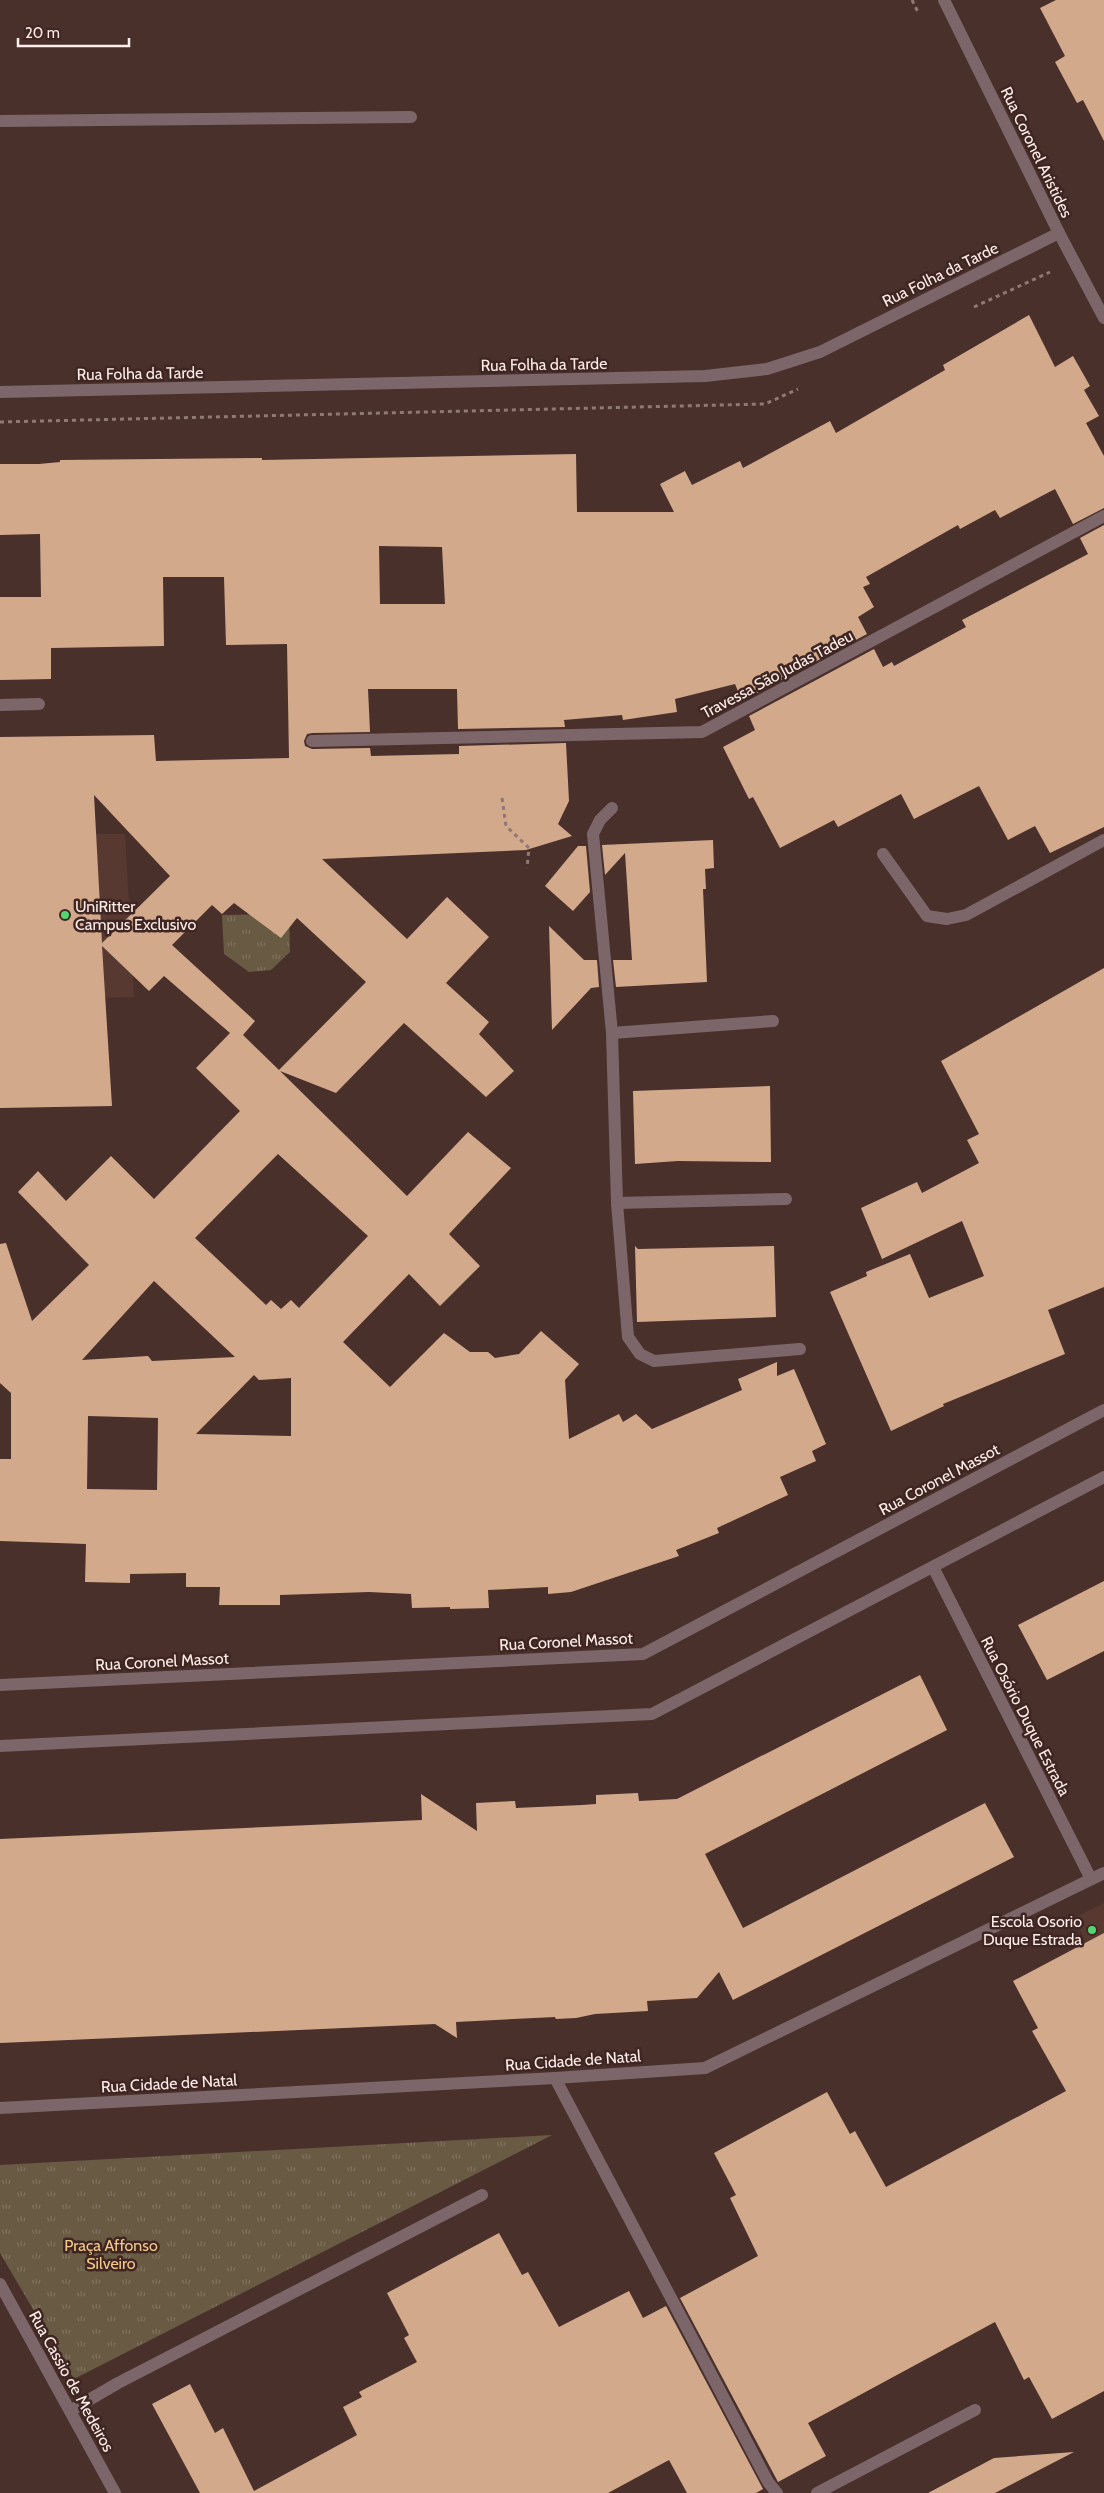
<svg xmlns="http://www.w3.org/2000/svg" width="1104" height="2493" font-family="Cabin,sans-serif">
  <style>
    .built { fill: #583932 }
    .park { fill: url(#park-tufts) }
    .building { fill: #d3a98c; fill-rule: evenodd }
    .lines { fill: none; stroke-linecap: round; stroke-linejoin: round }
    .path { stroke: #8f7974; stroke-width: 3; stroke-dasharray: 4 4; stroke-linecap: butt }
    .minor { stroke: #7c666a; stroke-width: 12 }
    .poi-dot { fill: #52d673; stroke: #3f2622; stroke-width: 2 }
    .labels { text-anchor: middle; stroke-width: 5; stroke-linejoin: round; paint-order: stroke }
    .street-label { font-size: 16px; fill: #ffeeea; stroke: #3f2622 }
    .poi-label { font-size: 16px; fill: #ffeeea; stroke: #3f2622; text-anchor: start }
    .park-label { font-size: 16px; fill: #f3ca8a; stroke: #3f2622 }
  </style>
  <defs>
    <pattern id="park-tufts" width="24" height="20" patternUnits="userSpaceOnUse" patternTransform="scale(1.25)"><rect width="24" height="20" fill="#695a44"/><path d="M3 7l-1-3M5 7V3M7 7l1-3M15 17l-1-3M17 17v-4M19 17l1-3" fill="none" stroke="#80725f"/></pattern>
  </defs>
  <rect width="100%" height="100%" fill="#4a302b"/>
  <g class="built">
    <path d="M0,834h125l9,163 -134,3z"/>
    <path d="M1104,1903v77l-30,-62z"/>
  </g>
  <g class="park">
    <path d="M289,914l1,38 -19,18 -22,2 -25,-18 -2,-39z"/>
    <path d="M552,2135l-478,244 -74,-126v-88z"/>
  </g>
  <g class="building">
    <path d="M1056,0h48v141l-21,-41 -6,3 -22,-41 10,-6 -25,-48z"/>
    <path d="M1029,315l26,52 18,-11 17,30 -6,4 15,26 -13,7 18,33v52l-31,16 -18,-35 -55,29 -5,-8 -35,19 -2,-4 -92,52 4,7 -7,3 11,20 -16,10 9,17 -125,67 -7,-17 -60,15 2,13 -54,8 -1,-5 -58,5 1,7 -107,2 -1,-40h-89l2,43 -58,1 -5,1 -3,7 1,5 7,3 58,-1 1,8 88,-2v-8l107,-3 3,58 -11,23 14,12 -46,14 -204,9 85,80 40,-42 42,40 -43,46 43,39 -10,12 35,37 -28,26 -82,-74 -68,70 -56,-22 127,125 61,-64 43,36 -62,66 31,32 -40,40 -31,-32 -66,68 47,45 54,-54 26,19h18l7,6 24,-4 22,-23 38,33 -14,16 4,59 50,-25 4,8 13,-8 16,15 90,-39 -4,-11 39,-17v14l17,-7 32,75 -14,7 4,10 -36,16 8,18 -71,33 2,5 -43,17 3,6 -108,36 -23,2v-7l-60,3 1,18 -39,1v-2l-38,1 -1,-14 -42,-2 -89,3v10h-61l1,-18h-34v-14l-56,1v9l-45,-1 1,-38 -86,-3v-82h11v-66l-11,-10v-139l6,-1 26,78 57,-56 -71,-73 20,-21 28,30 45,-45 43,43 86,-88 -44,-43 34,-35 -66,-57 -15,15 -47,-45 10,160 -112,2v-371l154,-2 2,26 133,-3 -2,-114 -61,1 -2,-68h-61l1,69 -113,2v31l-51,1v-83h41l-1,-63 -40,1v-71h39l21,-2v-2l202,-2v2l314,-6 1,58h97l-14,-28 25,-13 7,14 48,-24 3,7 87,-47 6,12 109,-63 -2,-5zM379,546l63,1 3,57h-65zM94,795l76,81 -68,67zM234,903l47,35 16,-20 69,64 -87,88 -36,-35 12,-14 -83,-76 40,-40 10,9zM278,1154l90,82 -69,72 -8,-8 -10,9 -10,-9 -5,5 -71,-67zM154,1281l81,76 -83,4 -4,-5 -66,4zM254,1375l5,5 32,-2v58l-95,-2zM88,1416l70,2 -1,72 -70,-1z"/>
    <path d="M1104,525v302l-54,26 -15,-27 -27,14 -29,-54 -65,33 -13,-25 -63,33 -4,-7 -54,28 -27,-51 -4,2 -26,-52 32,-17 -6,-14 125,-67 9,18 9,-5 2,4 72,-39 -4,-7 126,-66 -8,-16z"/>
    <path d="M713,840l1,28 -9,1 1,20h-3l4,93 -91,5 -3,-27h19l-7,-107 -20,22 -3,-30z"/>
    <path d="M578,846h8l4,46 -17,19 -28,-25z"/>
    <path d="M549,926l35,34h13l2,27 -8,1 -39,42z"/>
    <path d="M1104,968v319l-56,23 17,44 -122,50 1,2 -53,25 -61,-139 37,-16 -1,-4 44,-18 19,44 55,-22 -22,-55 -80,38 -21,-51 56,-26 5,11 57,-30 -12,-23 12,-6 -38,-73z"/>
    <path d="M770,1086l1,76 -93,-1 -43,3 -2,-73z"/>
    <path d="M635,1246l3,3 136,-3 2,71 -139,5z"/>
    <path d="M1104,1581v70l-57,29 -29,-55z"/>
    <path d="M920,1675l27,55 -242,124 38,74 242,-125 29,54 -281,143 -14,-28 -22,26 -50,3 1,10 -53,3 -19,4 -20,1 -1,-2 -99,5 1,16 -22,-14 -435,19v-204l422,-19 -1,-26 56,37 -1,-28 39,-2 1,7 66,-3 14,-1v-9l42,-2 1,8 38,-2z"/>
    <path d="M1104,1933v458l-52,28 -23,-42 -5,3 -29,-58 -187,101 18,33 -48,26 -98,-184 78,-42 -28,-58 6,-3 -22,-42 113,-61 23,42 5,-3 31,56 180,-96 -34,-60 6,-3 -25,-47z"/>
    <path d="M499,2233l23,42 6,-3 31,55 70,-36 14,27 23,-12 97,183 -7,4h-69l-18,-33 -61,33h-408l-48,-89 38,-20 25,49 8,-5 31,63 103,-56 -14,-28 19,-10 -3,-5 58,-30 -13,-24 5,-3 -22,-42z"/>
    <path d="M1074,2452l-79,41h-67l66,-35z"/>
  </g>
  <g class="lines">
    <g class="path">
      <path d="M912,0l7,14"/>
      <path d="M974,307l76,-35"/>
      <path d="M0,422l765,-18 33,-15"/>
      <path d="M502,798l4,28 23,22 -2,20"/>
    </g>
    <g class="minor">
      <path d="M944,0l115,233 45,85"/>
      <path d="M0,121l411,-4"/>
      <path d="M0,392l705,-16 62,-7 53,-17 239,-119"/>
      <path d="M0,705l39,-1"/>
      <path d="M312,741l390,-9 402,-216"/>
      <path d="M612,808l-12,12 -7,14 19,199 5,170 11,134 12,17 14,7 146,-12"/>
      <path d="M883,854l44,62 20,3 19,-4 138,-75"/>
      <path d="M612,1033l161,-12"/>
      <path d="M617,1203l169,-4"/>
      <path d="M933,1567l158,312"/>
      <path d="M0,1685l643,-31 461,-244"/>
      <path d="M0,1746l652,-32 452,-237"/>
      <path d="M555,2078l213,404 9,11"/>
      <path d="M0,2108l555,-30 150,-10 399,-195"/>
      <path d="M0,2284l115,209"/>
      <path d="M70,2411l48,-28 364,-188"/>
      <path d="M817,2493l158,-83"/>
    </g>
  </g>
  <g class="poi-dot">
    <circle cx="65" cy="915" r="5"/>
    <circle cx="1092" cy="1930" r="5"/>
  </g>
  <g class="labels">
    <g class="street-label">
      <text transform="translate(1037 152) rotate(64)" y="6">Rua Coronel Aristides</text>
      <text transform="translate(940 274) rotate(-26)" y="6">Rua Folha da Tarde</text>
      <text transform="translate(544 364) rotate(-1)" y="6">Rua Folha da Tarde</text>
      <text transform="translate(140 373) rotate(-1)" y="6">Rua Folha da Tarde</text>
      <text transform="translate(777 674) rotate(-28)" y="6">Travessa São Judas Tadeu</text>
      <text transform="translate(939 1479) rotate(-28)" y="6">Rua Coronel Massot</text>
      <text transform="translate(566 1641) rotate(-3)" y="6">Rua Coronel Massot</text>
      <text transform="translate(162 1661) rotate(-3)" y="6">Rua Coronel Massot</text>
      <text transform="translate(1026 1716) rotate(63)" y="6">Rua Osório Duque Estrada</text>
      <text transform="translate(573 2060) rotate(-4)" y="6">Rua Cidade de Natal</text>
      <text transform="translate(169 2083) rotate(-3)" y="6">Rua Cidade de Natal</text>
      <text transform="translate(72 2381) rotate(61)" y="6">Rua Cassio de Medeiros</text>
    </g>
    <g class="poi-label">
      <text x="75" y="912">UniRitter<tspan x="75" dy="18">Campus Exclusivo</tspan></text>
      <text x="1082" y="1927" text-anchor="end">Escola Osorio<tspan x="1082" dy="18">Duque Estrada</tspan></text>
    </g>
    <g class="park-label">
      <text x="111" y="2251">Praça Affonso<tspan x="111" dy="18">Silveiro</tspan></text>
    </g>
  </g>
  <path d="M18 38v8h111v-8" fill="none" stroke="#ffeeea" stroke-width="2.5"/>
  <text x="25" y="38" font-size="15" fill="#ffeeea" stroke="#3f2622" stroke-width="4" paint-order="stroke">20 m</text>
</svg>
